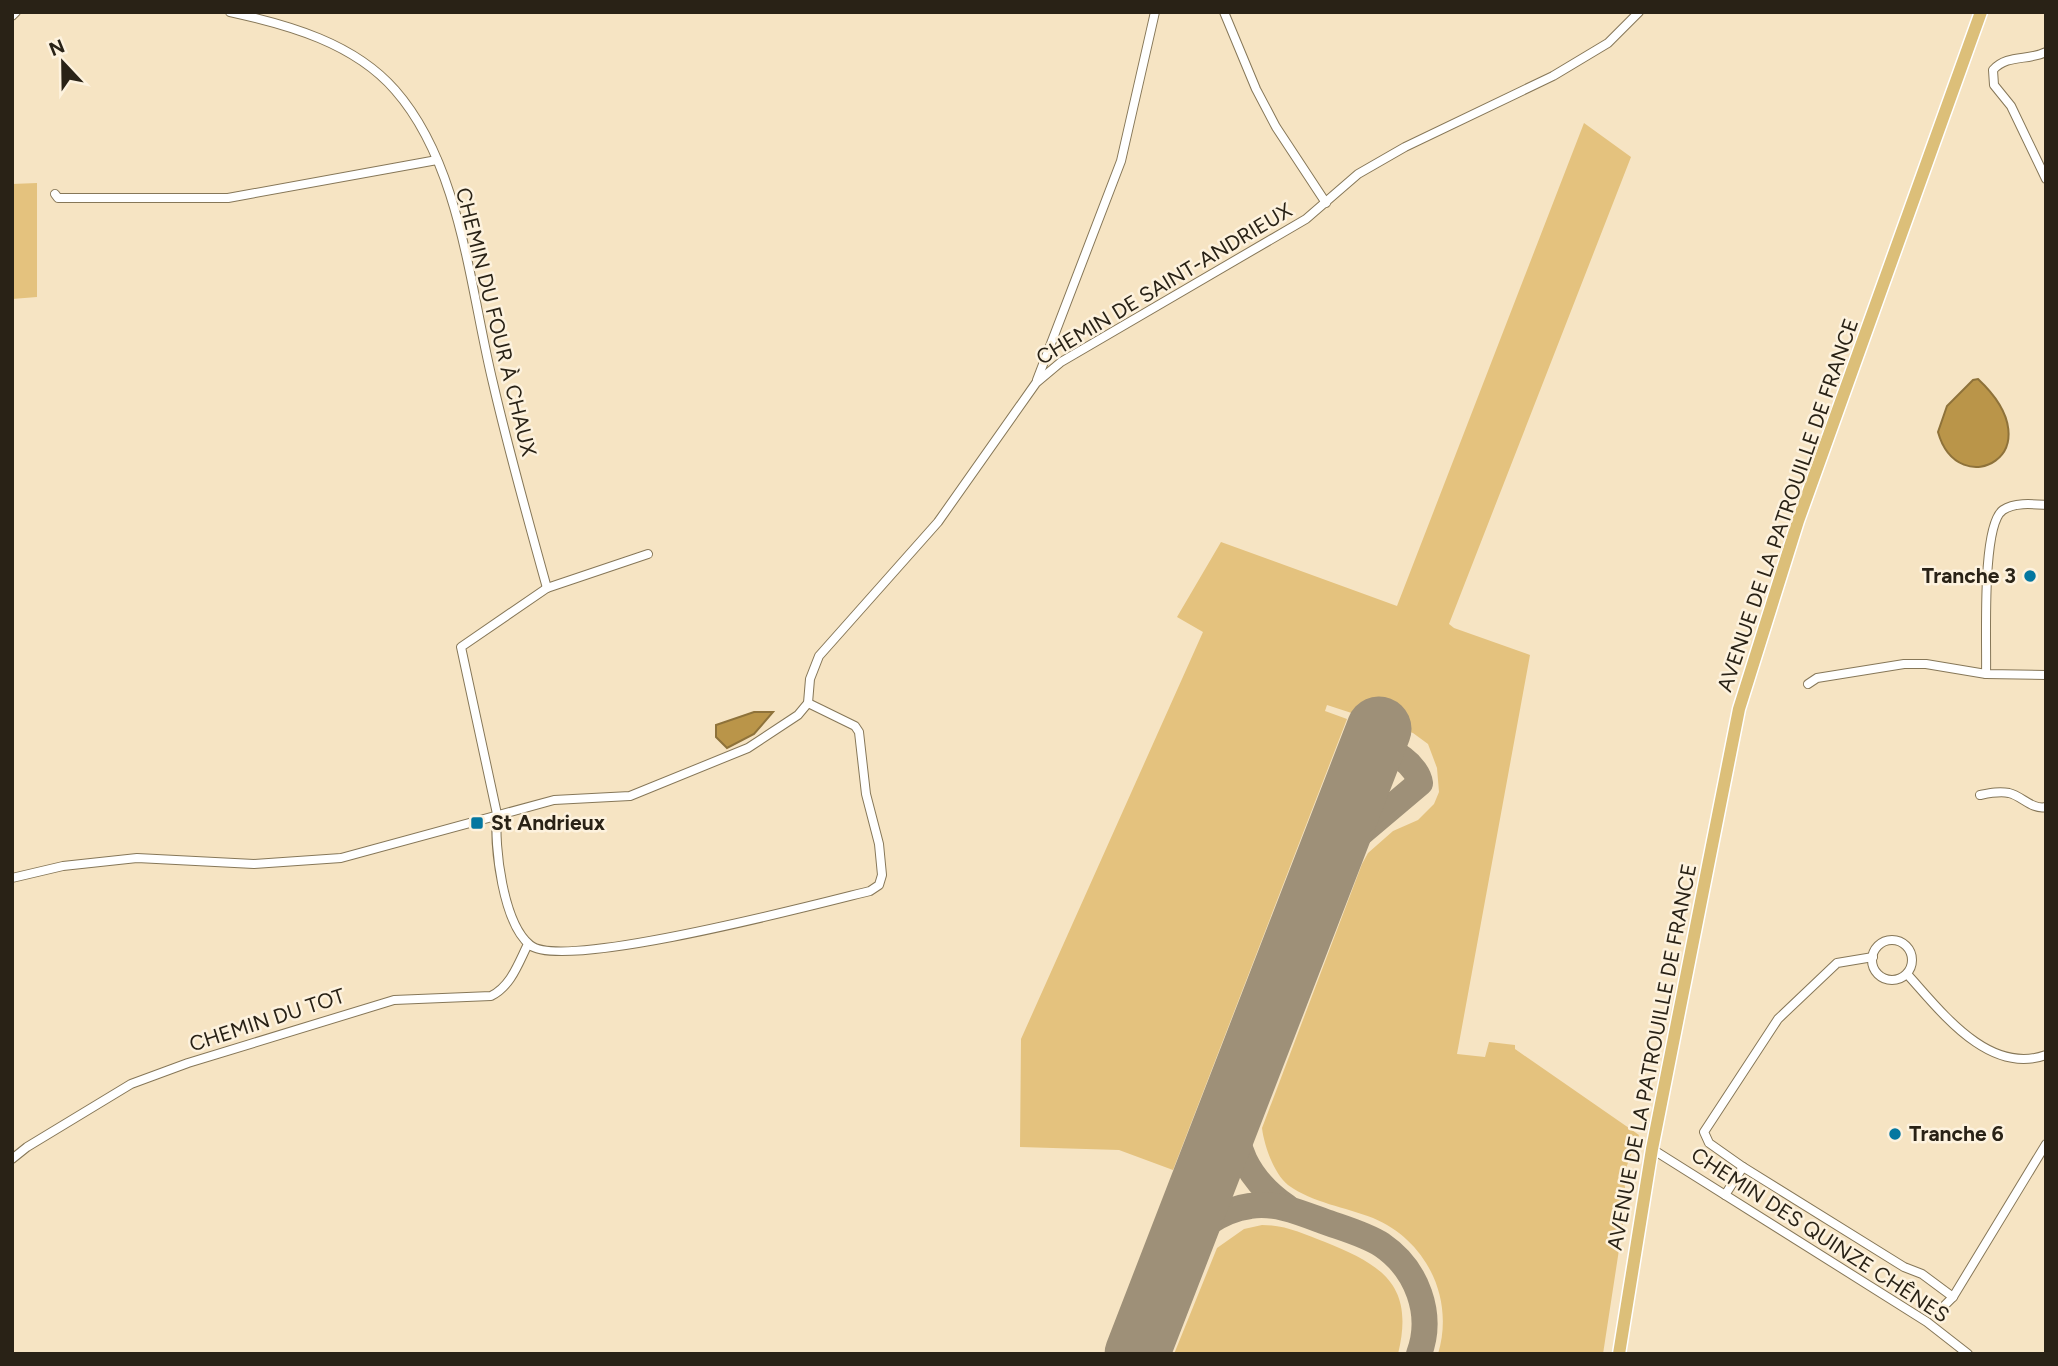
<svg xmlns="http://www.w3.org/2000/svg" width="2058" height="1366" font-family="Figtree,sans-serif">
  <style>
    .green { fill: #e4c27e }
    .water { fill: #ba9549; stroke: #8e723a; stroke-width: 2 }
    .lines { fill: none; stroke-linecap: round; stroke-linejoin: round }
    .taxiway { stroke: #9e9078; stroke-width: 26 }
    .runway { stroke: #9e9078; stroke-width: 65 }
    .street-casing { stroke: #867758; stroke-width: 10 }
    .primary-casing { stroke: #fff; stroke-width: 15 }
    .street { stroke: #fff; stroke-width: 8 }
    .primary { stroke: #dcbf79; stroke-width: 12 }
    .poi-dot { fill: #0477a0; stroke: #fdf2de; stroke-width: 2.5 }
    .labels { text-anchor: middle; stroke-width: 5; stroke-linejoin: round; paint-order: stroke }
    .street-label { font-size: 21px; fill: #292216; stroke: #fdf2de }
    .poi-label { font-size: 21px; font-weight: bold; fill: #292216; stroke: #fdf2de; text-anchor: start }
  </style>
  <rect width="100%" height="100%" fill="#f6e4c3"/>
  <g class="green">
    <path d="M1584,123l47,34 -182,467 5,4 76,27 -73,399 28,3 4,-15 26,3v4l124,86 -15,38 2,31 -23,150h-165c17,-56 -12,-114 -65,-136 -28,-11 -60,-15 -85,-33 -14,-11 -24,-40 -26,-57l100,-264 6,-11 25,-22 25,-11 16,-16 5,-12 -2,-24 -9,-24 -15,-11 -86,-28 -2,6 22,8 -174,451 -54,-20 -99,-3 1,-108 182,-407 -26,-15 44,-75 176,64z"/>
    <path d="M37,183v114l-25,2v-115z"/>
    <path d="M1262,1225c24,0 41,9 63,17 57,23 90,43 73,112h-224l43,-106 27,-19z"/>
  </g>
  <g class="water">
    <path d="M1978,379c80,75 -20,125 -40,53l9,-26 26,-26z"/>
    <path d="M754,712h19l-19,22 -27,14 -11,-11v-12z"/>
  </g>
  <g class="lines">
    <g class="taxiway">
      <path d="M1324,871l12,-17 84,-71c-2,-16 -28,-38 -45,-31 -3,2 -6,6 -9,9"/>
      <path d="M1236,1098c-6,47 12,82 51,109"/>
      <path d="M1175,1255c18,-24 44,-45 75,-49 25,-4 49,6 73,15 19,7 42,13 59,24 35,24 52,69 37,109"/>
    </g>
    <path class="runway" d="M1137,1354l242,-625"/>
    <g class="street-casing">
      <g id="street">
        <path d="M230,12c59,13 124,31 165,78 66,75 75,199 98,293 16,69 35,137 54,205"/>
        <path d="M1224,12l32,77 20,38 50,76"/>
        <path d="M12,16l4,-4"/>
        <path d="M2046,52c-18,9 -39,2 -53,18l1,15 17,21 35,73"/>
        <path d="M55,194l3,4h170l209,-38"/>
        <path d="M1037,380l84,-219 34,-149"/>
        <path d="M648,554l-101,34 -86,59 36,167c-3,33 6,109 33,131 32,27 291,-42 340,-54l9,-6 3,-10 -3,-31 -13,-50 -7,-62 -4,-6 -47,-23"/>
        <path d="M1986,674c1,-30 -5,-149 17,-164 12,-8 30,-6 43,-5"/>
        <path d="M1808,684l9,-6 87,-14h22l60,10 60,1"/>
        <path d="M1980,795c10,-2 19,-4 29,-2 13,3 23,17 37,14"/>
        <path d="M12,878l51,-12 74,-8 117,6 87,-6 213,-58 76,-4 118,-48 50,-33 10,-12 2,-24 9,-23 119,-134 98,-139 25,-21 245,-143 52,-45 47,-27 148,-71 55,-33 31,-31"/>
        <circle cx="1892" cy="960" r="20"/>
        <path d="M1873,957l-36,6 -59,56 -74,113 5,11 34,24 161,100 18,7 31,23"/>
        <path d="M1907,974c33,36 81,102 139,81"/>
        <path d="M1652,1149l275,173 41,32"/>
        <path d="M12,1159l15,-12 104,-63 57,-21 206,-63 97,-4c20,-10 27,-32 37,-52"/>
        <path d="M1725,1195l18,-28"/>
        <path d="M1940,1310l13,-13 93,-153"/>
      </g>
    </g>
    <g class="primary-casing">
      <path id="primary" d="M1619,1354l33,-205 87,-440 59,-188 183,-509"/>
    </g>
    <use href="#street" class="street"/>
    <use href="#primary" class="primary"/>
  </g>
  <g class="poi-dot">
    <circle cx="2030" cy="576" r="7"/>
    <rect x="470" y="816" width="14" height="14" rx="3.5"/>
    <circle cx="1895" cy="1134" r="7"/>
  </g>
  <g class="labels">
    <g class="street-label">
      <text transform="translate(1164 284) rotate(-31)" y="7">CHEMIN DE SAINT-ANDRIEUX</text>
      <text transform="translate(496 322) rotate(76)" y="7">CHEMIN DU FOUR À CHAUX</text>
      <text transform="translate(1788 505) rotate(-71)" y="7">AVENUE DE LA PATROUILLE DE FRANCE</text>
      <text transform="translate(267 1020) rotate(-18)" y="7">CHEMIN DU TOT</text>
      <text transform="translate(1652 1057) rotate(-79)" y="7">AVENUE DE LA PATROUILLE DE FRANCE</text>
      <text transform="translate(1820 1235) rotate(33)" y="7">CHEMIN DES QUINZE CHÊNES</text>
    </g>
    <g class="poi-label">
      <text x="2016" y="583" text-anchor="end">Tranche 3</text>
      <text x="491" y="830">St Andrieux</text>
      <text x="1909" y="1141">Tranche 6</text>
    </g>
  </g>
  <rect width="2058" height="1366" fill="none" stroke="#292216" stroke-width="28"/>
  <g transform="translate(63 63) rotate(338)" stroke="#fdf2de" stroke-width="5" paint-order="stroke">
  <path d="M0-5L12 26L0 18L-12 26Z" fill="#292216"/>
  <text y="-10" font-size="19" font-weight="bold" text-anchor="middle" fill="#292216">N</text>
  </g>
</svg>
